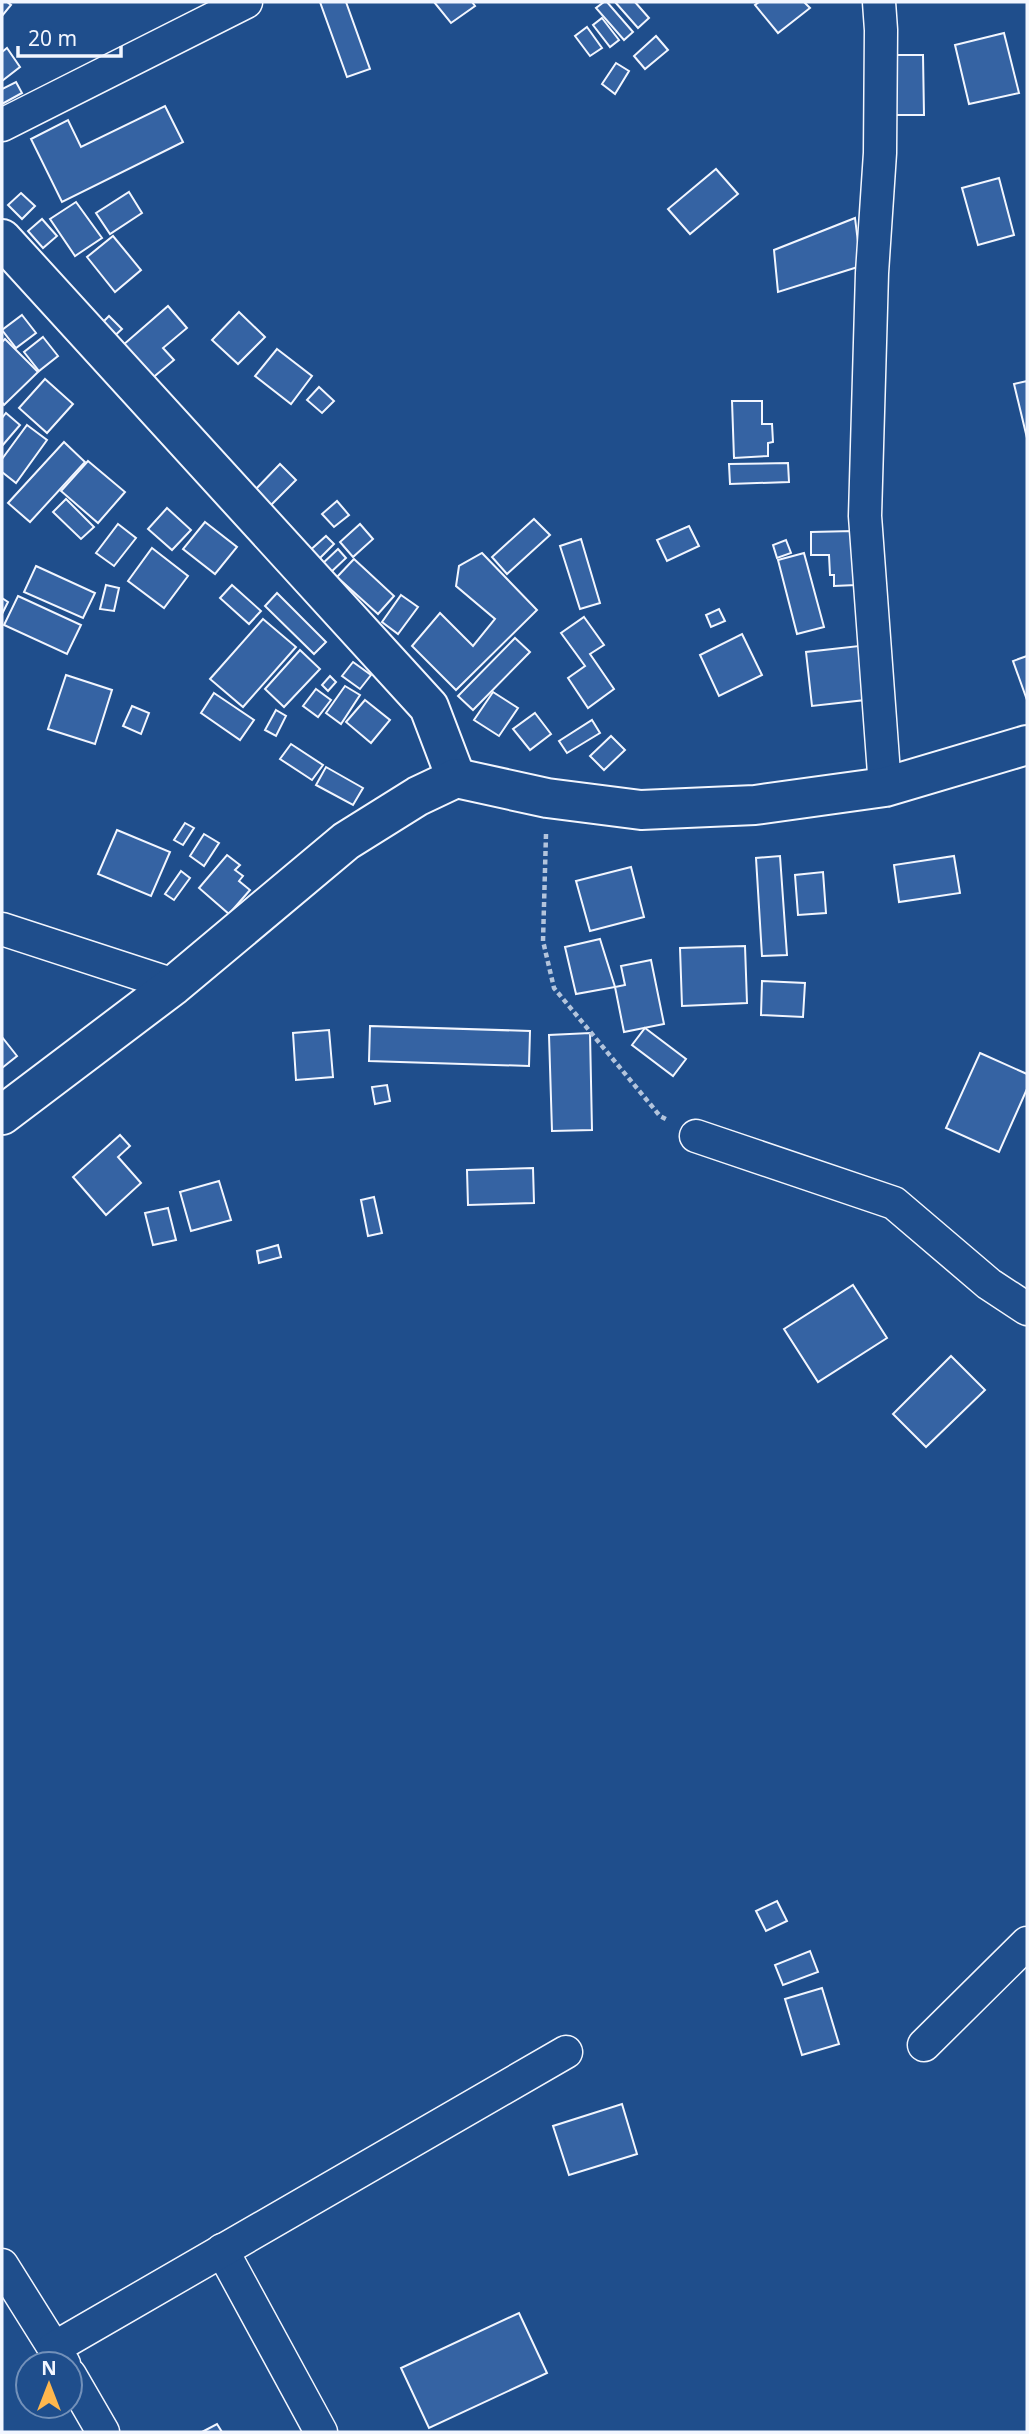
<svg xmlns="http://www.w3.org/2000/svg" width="1029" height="2434" font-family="'Noto Sans',sans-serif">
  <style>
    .building { fill: #3563a3; stroke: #f2f6ff; stroke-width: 2 }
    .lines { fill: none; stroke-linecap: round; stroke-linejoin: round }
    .street-casing { stroke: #f2f6ff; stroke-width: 35 }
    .secondary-casing { stroke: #f2f6ff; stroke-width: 42 }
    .path { stroke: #b3c4dc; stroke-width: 4.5; stroke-dasharray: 5 3.5; stroke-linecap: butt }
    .street { stroke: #1f4e8c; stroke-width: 32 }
    .secondary { stroke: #1f4e8c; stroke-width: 38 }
  </style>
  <rect width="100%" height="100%" fill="#1f4e8c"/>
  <g class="building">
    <path d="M2,2h5l4,3 -9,11z"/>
    <path d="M320,2h26l24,67 -23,8z"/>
    <path d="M434,2h38l3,4 -24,17z"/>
    <path d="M604,2h3l26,30 -9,8 -28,-32z"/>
    <path d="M615,2h20l14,16 -11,10z"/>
    <path d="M759,2h45l6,6 -32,25 -23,-28z"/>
    <path d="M602,18l17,22 -9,7 -17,-22z"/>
    <path d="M587,27l15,21 -12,8 -15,-20z"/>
    <path d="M1004,33l15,60 -50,11 -14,-59z"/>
    <path d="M656,36l12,14 -23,19 -11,-13z"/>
    <path d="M7,48l13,19 -18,14v-29z"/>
    <path d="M890,55h33l1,60h-34z"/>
    <path d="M616,63l13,8 -14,23 -13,-10z"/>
    <path d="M16,82l6,11 -20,11v-15z"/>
    <path d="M165,106l18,36 -121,60 -31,-63 37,-19 13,27z"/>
    <path d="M716,169l22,25 -48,40 -22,-25z"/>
    <path d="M999,178l15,57 -36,10 -16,-57z"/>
    <path d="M129,192l13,21 -32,21 -14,-21z"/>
    <path d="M21,193l14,13 -13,13 -14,-14z"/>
    <path d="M76,202l26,36 -27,18 -25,-37z"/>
    <path d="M855,218l6,48 -83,26 -4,-42z"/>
    <path d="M42,219l15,17 -14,12 -15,-17z"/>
    <path d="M113,236l28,34 -26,22 -28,-35z"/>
    <path d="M168,306l19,22 -24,20 11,12 -30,25 -29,-33z"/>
    <path d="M239,312l26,25 -27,27 -26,-24z"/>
    <path d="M22,315l14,18 -20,15 -14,-18z"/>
    <path d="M109,316l13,13 -11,10 -12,-13z"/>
    <path d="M43,337l15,19 -19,15 -15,-19z"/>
    <path d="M5,339l33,33 -34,33 -2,-3v-60z"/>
    <path d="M277,349l35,27 -21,28 -36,-28z"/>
    <path d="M45,379l28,25 -26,29 -28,-25z"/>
    <path d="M1027,381v57l-13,-54z"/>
    <path d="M319,387l15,14 -12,12 -15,-13z"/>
    <path d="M732,401h30v23h10l1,18 -5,1v13l-34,2z"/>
    <path d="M6,413l14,12 -18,21v-28z"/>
    <path d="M27,425l20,15 -31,43 -14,-11v-13z"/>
    <path d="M64,442l21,20 -55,60 -22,-19z"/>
    <path d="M88,461l37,31 -27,31 -37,-32z"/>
    <path d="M788,463l1,19 -59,2 -1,-20z"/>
    <path d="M280,464l16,16 -27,27 -16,-15z"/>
    <path d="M66,499l28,28 -13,12 -28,-27z"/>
    <path d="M337,501l12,14 -15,12 -12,-13z"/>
    <path d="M167,508l24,22 -19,20 -24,-21z"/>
    <path d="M534,519l16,16 -43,39 -15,-17z"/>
    <path d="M205,522l32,25 -22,27 -32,-25z"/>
    <path d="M118,524l18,14 -22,28 -18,-13z"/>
    <path d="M360,524l13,15 -20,18 -13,-15z"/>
    <path d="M689,526l10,20 -32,15 -10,-21z"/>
    <path d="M853,531l3,54 -22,1v-11h-4l-1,-20h-18v-23z"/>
    <path d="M326,536l8,8 -18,18 -9,-9z"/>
    <path d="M581,539l19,64 -20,6 -20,-63z"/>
    <path d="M786,540l5,13 -14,5 -4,-13z"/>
    <path d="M152,548l36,28 -24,32 -36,-27z"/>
    <path d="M338,549l8,9 -16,15 -8,-9z"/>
    <path d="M482,553l55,57 -81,80 -44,-44 28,-33 33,33 22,-27 -39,-33 3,-20z"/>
    <path d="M804,553l20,74 -27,7 -19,-74z"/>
    <path d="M354,559l40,37 -16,18 -41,-37z"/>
    <path d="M36,566l59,27 -12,25 -59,-26z"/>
    <path d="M106,585l13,3 -5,23 -14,-2z"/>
    <path d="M232,585l29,26 -12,13 -29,-26z"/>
    <path d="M277,593l49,49 -12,12 -49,-48z"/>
    <path d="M401,595l17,12 -20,27 -16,-12z"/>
    <path d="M18,596l63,29 -14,29 -63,-29z"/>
    <path d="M2,598l6,4 -6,12z"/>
    <path d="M719,609l6,12 -14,6 -5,-12z"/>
    <path d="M584,617l20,28 -14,9 24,35 -26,19 -20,-30 17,-12 -24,-33z"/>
    <path d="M263,619l33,28 -53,60 -33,-28z"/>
    <path d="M742,634l20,41 -43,21 -19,-41z"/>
    <path d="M515,638l15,14 -57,58 -15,-14z"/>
    <path d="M859,646l6,54 -53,6 -6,-54z"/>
    <path d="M300,650l20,19 -36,38 -19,-18z"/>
    <path d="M1027,656v44l-14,-39z"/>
    <path d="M353,662l18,13 -11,14 -18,-13z"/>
    <path d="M66,675l46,15 -17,54 -47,-15z"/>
    <path d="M330,676l6,6 -8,9 -6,-6z"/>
    <path d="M345,686l15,9 -19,29 -15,-11z"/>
    <path d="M316,689l15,11 -13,17 -15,-11z"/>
    <path d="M493,692l25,16 -19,28 -25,-16z"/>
    <path d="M214,693l40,27 -14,20 -39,-27z"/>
    <path d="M365,700l25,20 -19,23 -25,-21z"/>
    <path d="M132,706l17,7 -8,21 -18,-8z"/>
    <path d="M276,710l10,6 -10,20 -11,-6z"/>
    <path d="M535,713l16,21 -21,16 -17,-21z"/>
    <path d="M592,720l8,13 -33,20 -8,-12z"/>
    <path d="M611,736l14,14 -21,20 -14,-14z"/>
    <path d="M291,744l32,21 -11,15 -32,-21z"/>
    <path d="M326,767l37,21 -10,17 -37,-20z"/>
    <path d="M185,823l9,5 -11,17 -9,-5z"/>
    <path d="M117,830l53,22 -19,44 -53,-22z"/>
    <path d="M204,834l15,9 -15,23 -14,-10z"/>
    <path d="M227,855l13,10 -5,5 8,6 -4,5 11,9 -21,24 -30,-26z"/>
    <path d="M780,856l7,99 -25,1 -6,-98z"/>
    <path d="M954,856l6,37 -61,9 -5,-37z"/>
    <path d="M631,867l13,50 -54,14 -14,-50z"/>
    <path d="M181,871l9,7 -16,22 -9,-6z"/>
    <path d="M823,872l3,41 -28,2 -3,-40z"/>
    <path d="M600,939l15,48 -39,7 -11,-47z"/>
    <path d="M745,946l2,57 -65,3 -2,-58z"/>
    <path d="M651,960l13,64 -40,8 -9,-45 10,-2 -4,-19z"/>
    <path d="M762,981l43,2 -2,34 -42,-2z"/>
    <path d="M370,1026l160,5 -1,35 -160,-5z"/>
    <path d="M645,1028l41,31 -13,17 -41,-31z"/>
    <path d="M329,1030l4,47 -37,3 -3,-47z"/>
    <path d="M590,1033l2,97 -40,1 -3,-96z"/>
    <path d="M2,1037l15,19 -15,12z"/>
    <path d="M980,1053l47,21v15l-28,63 -53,-24z"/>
    <path d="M387,1085l3,16 -15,3 -3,-17z"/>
    <path d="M120,1135l10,11 -12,11 23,26 -35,32 -33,-38z"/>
    <path d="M533,1168l1,35 -66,2 -1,-35z"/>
    <path d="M219,1181l12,39 -40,11 -11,-39z"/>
    <path d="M374,1197l8,36 -14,3 -7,-36z"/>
    <path d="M168,1208l8,32 -23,5 -8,-32z"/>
    <path d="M278,1245l3,12 -22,6 -2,-12z"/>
    <path d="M853,1285l34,53 -69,44 -34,-53z"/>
    <path d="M951,1356l34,34 -59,57 -33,-33z"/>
    <path d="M777,1901l10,20 -21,10 -10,-20z"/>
    <path d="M810,1951l8,21 -35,13 -8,-20z"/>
    <path d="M822,1988l17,56 -37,11 -17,-56z"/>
    <path d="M622,2104l15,50 -68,21 -16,-49z"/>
    <path d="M519,2313l28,60 -118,55 -28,-60z"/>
    <path d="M217,2424l5,8h-20z"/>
  </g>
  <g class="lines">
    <g class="street-casing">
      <g id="street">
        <path d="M879,2l2,28 -1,123 -8,120 -7,243 20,271"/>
        <path d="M2,125l244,-123"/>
        <path d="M2,929l172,56"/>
        <path d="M696,1136l198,67 95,81 38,25"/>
        <path d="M924,2045l103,-102"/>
        <path d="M222,2250l99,182"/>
        <path d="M2,2265l62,99"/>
        <path d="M54,2348l512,-296"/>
        <path d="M70,2375l33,57"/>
      </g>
    </g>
    <g class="secondary-casing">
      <g id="secondary">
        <path d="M2,239l427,468 27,71"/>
        <path d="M2,1115l172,-130 172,-144 72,-45 38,-18 91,20 94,12 114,-5 130,-18 142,-42"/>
      </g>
    </g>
    <path class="path" d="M546,834l-3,107 11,47 106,128 8,4"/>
    <use href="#street" class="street"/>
    <use href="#secondary" class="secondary"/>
  </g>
  <rect width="1029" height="2434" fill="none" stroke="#f2f6ff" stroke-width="7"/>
  <g transform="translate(49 2385)"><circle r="33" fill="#1f4e8c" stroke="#7391ba" stroke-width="2"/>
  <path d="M0-5L12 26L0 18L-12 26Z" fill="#ffb74d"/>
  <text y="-10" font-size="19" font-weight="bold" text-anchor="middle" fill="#f2f6ff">N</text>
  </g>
  <path d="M18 46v10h103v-10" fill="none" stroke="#f2f6ff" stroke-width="3.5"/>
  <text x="28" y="46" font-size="21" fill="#f2f6ff" stroke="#1f4e8c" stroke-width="5" paint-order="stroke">20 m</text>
</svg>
